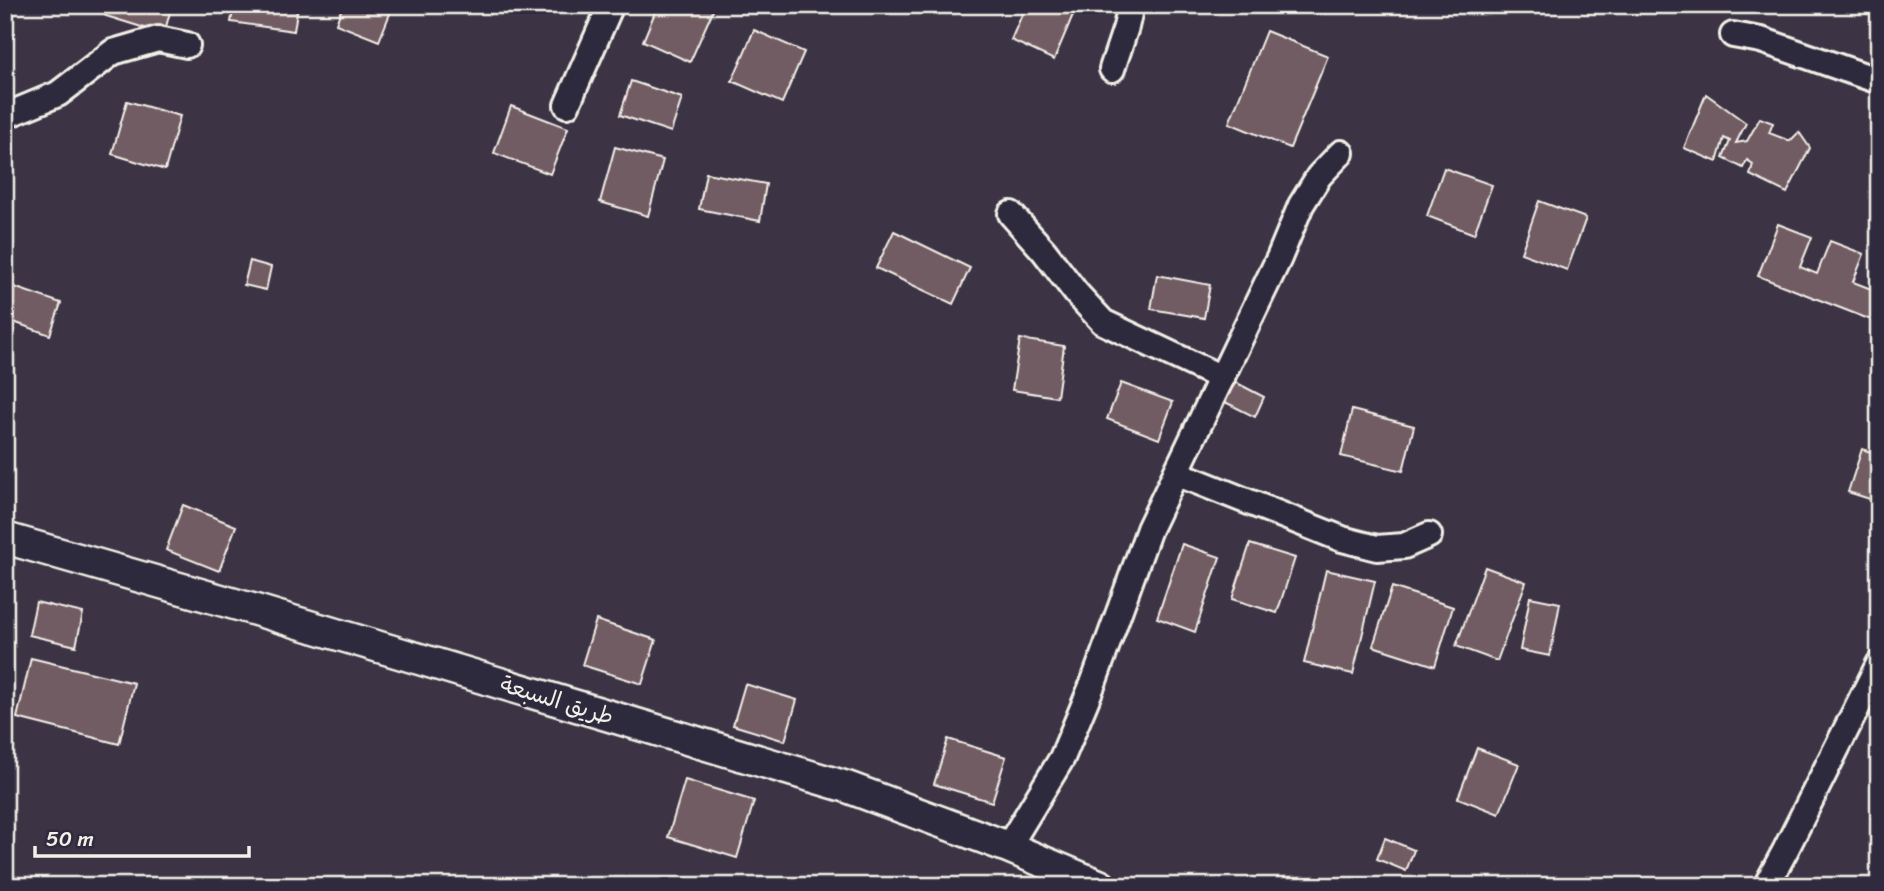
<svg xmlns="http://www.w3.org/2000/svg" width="1884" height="891" font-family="Sriracha,'Playpen Sans Arabic',sans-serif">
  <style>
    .building { fill: #725b63; stroke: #f4f1e8; stroke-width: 2 }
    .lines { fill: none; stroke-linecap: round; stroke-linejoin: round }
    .minor-casing { stroke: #f4f1e8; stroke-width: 30 }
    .tertiary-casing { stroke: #f4f1e8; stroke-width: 35 }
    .minor { stroke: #2f2a3d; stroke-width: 24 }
    .tertiary { stroke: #2f2a3d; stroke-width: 30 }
    .labels { text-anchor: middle; stroke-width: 6; stroke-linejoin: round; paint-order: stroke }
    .street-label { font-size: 23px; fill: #f4f1e8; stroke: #2f2a3d }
  </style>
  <rect width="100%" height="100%" fill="#3c3445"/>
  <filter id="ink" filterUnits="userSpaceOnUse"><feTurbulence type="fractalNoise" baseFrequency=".0143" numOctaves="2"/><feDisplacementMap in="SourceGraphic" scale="14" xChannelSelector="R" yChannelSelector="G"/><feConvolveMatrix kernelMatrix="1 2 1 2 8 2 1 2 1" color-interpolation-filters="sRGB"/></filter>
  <g filter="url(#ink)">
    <g class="building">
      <path d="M106,5h66l-8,29 -61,-19z"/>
      <path d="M234,5h64l-4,26 -63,-9z"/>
      <path d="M343,5l50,1 -14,35 -43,-17z"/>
      <path d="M658,5l57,1 -25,56 -47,-21z"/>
      <path d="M1026,5h39l10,5 -21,50 -43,-20z"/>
      <path d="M754,30l50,22 -22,51 -50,-22z"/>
      <path d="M1266,31l62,25 -38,92 -61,-25z"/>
      <path d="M631,81l51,17 -11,34 -51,-17z"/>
      <path d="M1706,94l40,29 -10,20 11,-2 13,-23 13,5 -4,10 21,8 9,-9 11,16 -23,45 -37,-18 3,-11 -6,-4 -4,8 -20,-10 7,-17 -6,-3 -7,24 -33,-14z"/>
      <path d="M127,101l53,15 -15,54 -53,-16z"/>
      <path d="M511,106l57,22 -18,46 -56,-21z"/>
      <path d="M615,147l48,13 -15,56 -48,-14z"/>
      <path d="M1444,168l48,17 -18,49 -47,-18z"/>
      <path d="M706,173l60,11 -6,37 -61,-12z"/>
      <path d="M1539,201l47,17 -19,52 -46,-17z"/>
      <path d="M1778,224l34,13 -12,30 17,7 13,-33 34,13 -11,28 26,10v31l-121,-47z"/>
      <path d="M894,231l76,37 -17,36 -77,-36z"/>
      <path d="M250,261l21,6 -5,23 -22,-5z"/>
      <path d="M1157,275l53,10 -6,33 -53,-9z"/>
      <path d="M5,284l56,19 -11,32 -45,-16z"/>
      <path d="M1020,339l44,7 -7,51 -45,-7z"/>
      <path d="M1235,382l29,15 -9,20 -30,-15z"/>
      <path d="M1121,383l52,19 -14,37 -52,-20z"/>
      <path d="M1352,410l62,16 -11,45 -62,-15z"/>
      <path d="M1862,449l17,6v47l-31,-10z"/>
      <path d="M183,505l53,21 -17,45 -53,-21z"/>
      <path d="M1182,544l38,13 -25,75 -38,-14z"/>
      <path d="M1250,544l45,14 -18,55 -45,-14z"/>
      <path d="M1485,567l41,15 -29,79 -41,-15z"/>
      <path d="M1326,570l49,11 -22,93 -49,-11z"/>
      <path d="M1392,587l61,20 -18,59 -62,-20z"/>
      <path d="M1530,597l30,6 -10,53 -30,-6z"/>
      <path d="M36,602l47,11 -7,33 -47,-11z"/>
      <path d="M596,620l60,20 -14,44 -60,-19z"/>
      <path d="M31,658l103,25 -15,61 -102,-26z"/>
      <path d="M745,684l52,16 -12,41 -52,-16z"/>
      <path d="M948,739l58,18 -14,45 -58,-18z"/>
      <path d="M1477,748l42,16 -20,50 -41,-16z"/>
      <path d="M685,780l69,21 -17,57 -69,-21z"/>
      <path d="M1385,838l29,12 -8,21 -29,-12z"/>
      <path d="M940,877l28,9h-30z"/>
    </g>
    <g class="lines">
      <g class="minor-casing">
        <g id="minor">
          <path d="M1733,35l28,5 118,41"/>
          <path d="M1112,69l14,-42 5,-22"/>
          <path d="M567,105l44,-100"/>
          <path d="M5,116l53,-22 55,-42 45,-13 29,6"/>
          <path d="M1011,214l33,37 33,43 26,28 119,56"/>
          <path d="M1176,473l166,66 35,9 27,-2 25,-11"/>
          <path d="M1008,847l54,-89 32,-77 55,-152 130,-271 22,-53 18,-29 22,-23"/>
          <path d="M1766,886l19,-35 94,-187"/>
        </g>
      </g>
      <g class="tertiary-casing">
        <path id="tertiary" d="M5,538l254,73 588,176 161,60 93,39"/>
      </g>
      <use href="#minor" class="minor"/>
      <use href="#tertiary" class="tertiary"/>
    </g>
  </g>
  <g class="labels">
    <g class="street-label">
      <text transform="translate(557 700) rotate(17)" y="8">طريق السبعة</text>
    </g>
  </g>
  <rect width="1884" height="891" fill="none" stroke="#2f2a3d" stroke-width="28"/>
  <rect x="14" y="14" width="1856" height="863" fill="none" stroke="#f4f1e8" stroke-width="2.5" filter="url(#ink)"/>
  <path d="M35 846v10h214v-10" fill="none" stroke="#f4f1e8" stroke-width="3.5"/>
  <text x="46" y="846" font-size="21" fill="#f4f1e8" stroke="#2f2a3d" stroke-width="5" paint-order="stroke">50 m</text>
</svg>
